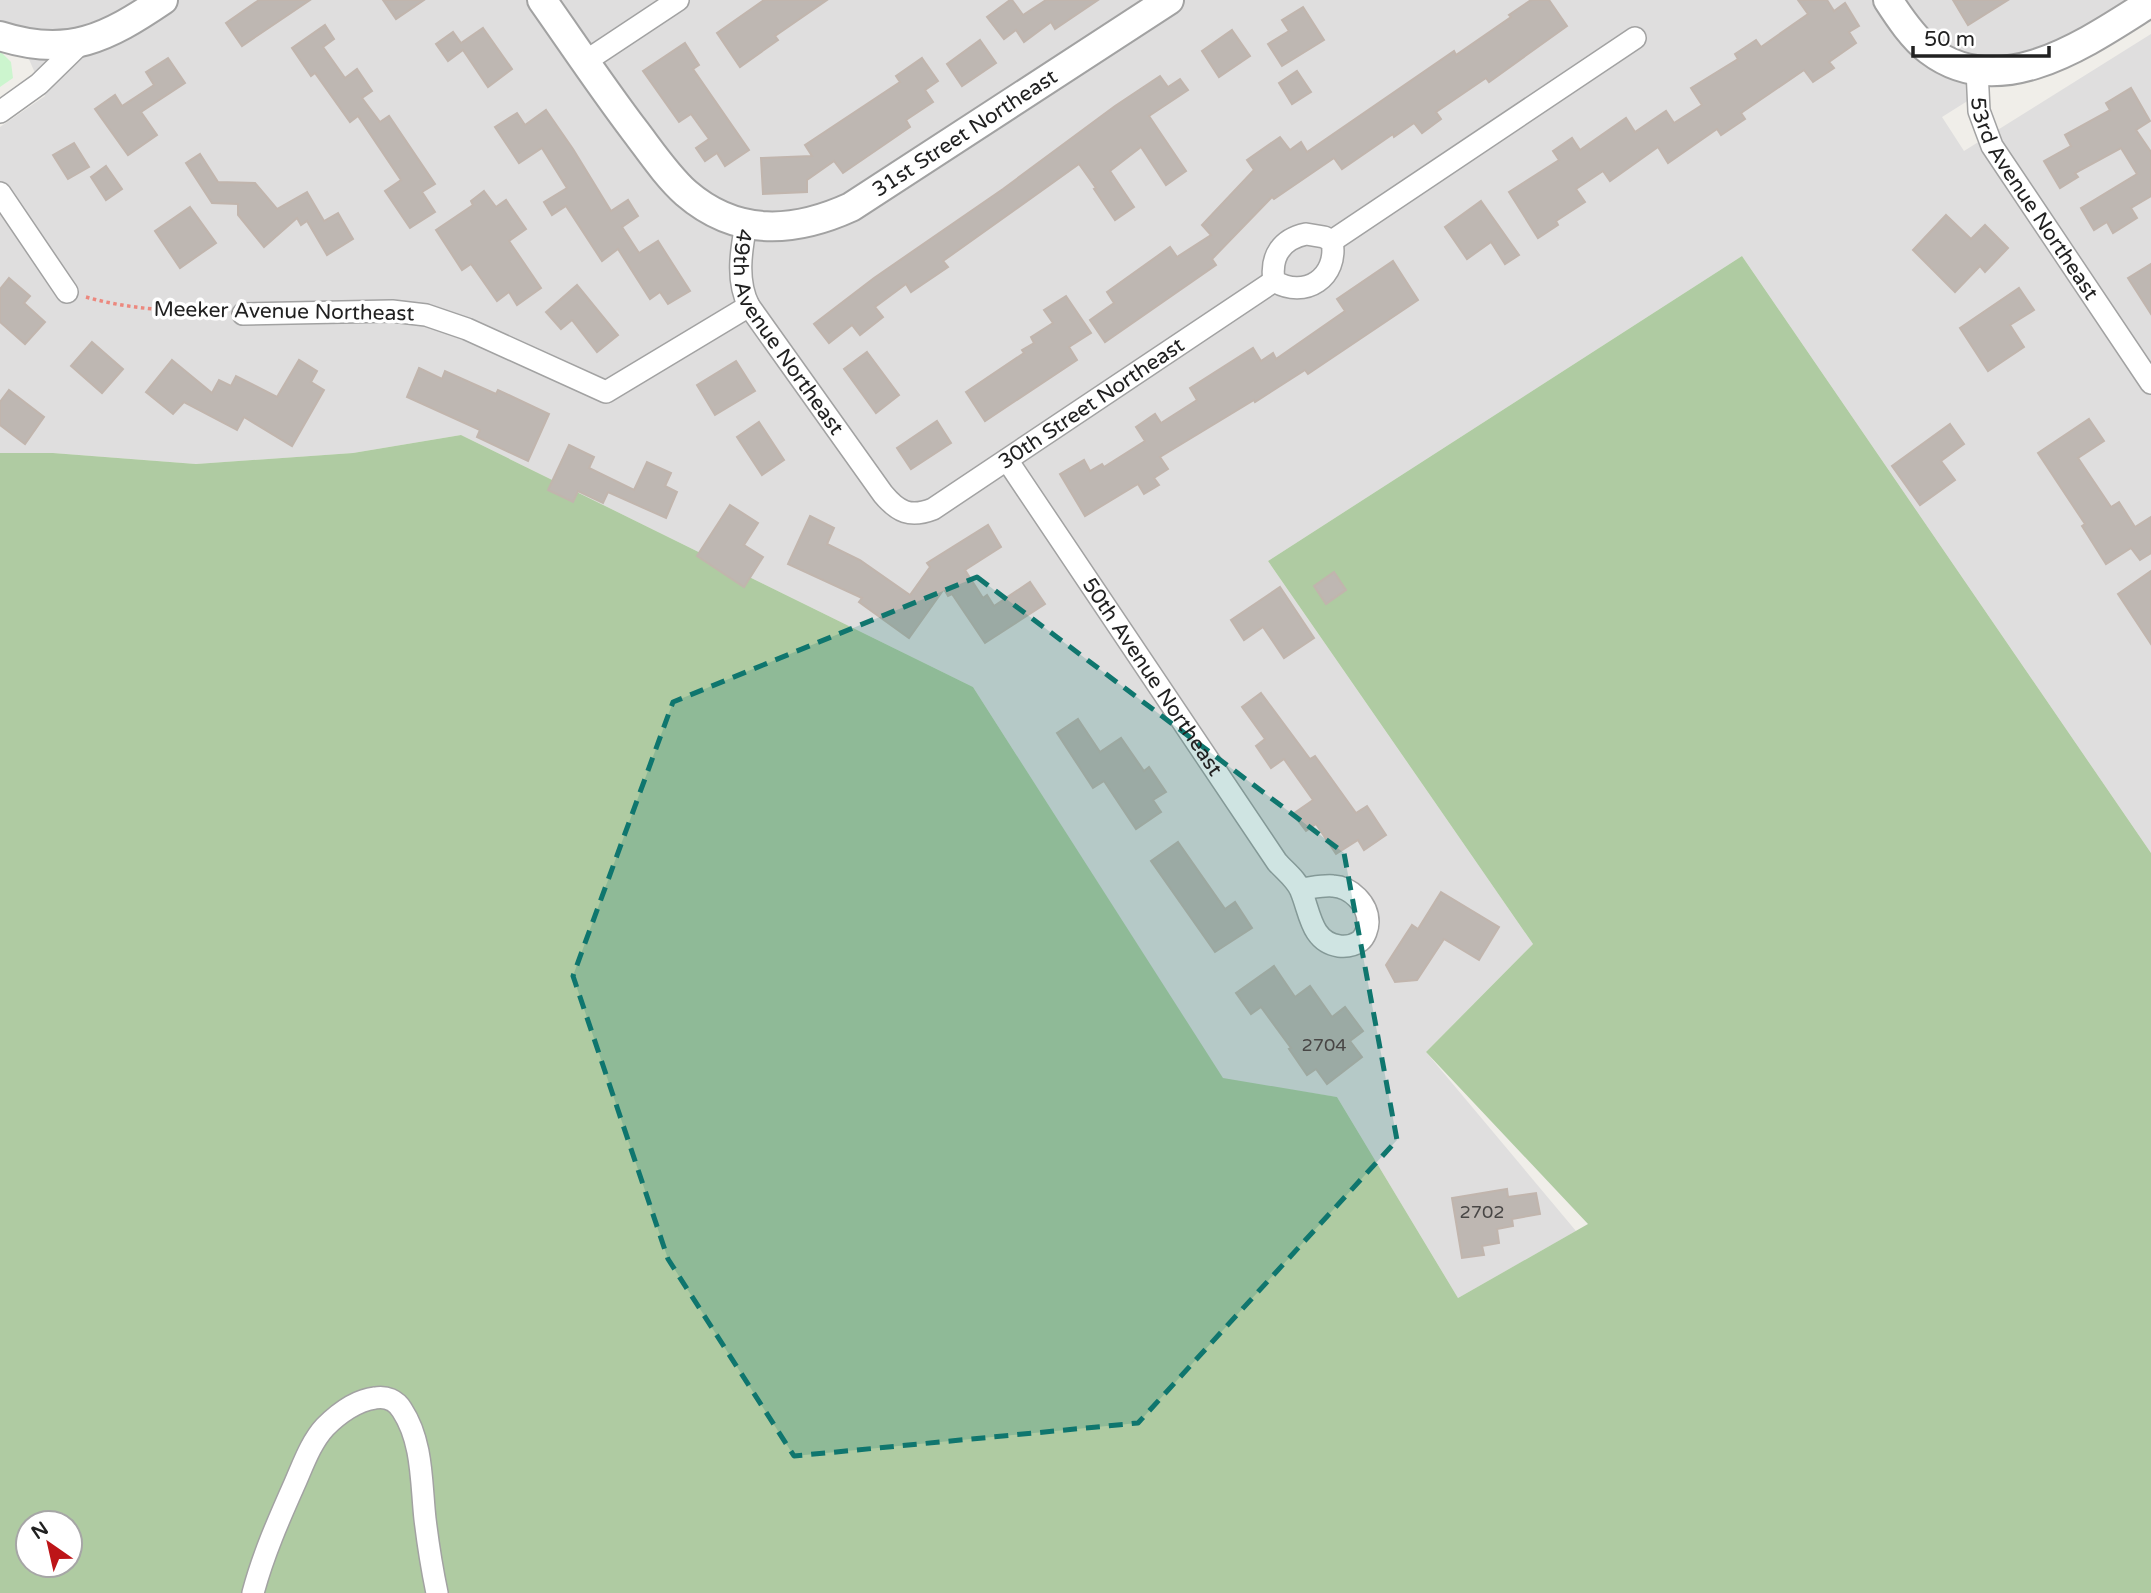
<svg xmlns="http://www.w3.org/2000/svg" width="2151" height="1593" font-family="'Varela Round',sans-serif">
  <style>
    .residential { fill: #dfdede }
    .forest { fill: #afcba2; fill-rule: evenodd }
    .park { fill: #ccf5ce }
    .building { fill: #beb7b2; stroke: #c1b5ad; stroke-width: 2 }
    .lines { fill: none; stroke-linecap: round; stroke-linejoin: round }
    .minor-casing { stroke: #a2a2a2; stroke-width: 24 }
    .tertiary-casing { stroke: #a2a2a2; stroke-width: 32 }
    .path { stroke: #ec887e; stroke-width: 3.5; stroke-dasharray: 3.5 3.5; stroke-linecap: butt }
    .minor { stroke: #fff; stroke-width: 21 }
    .tertiary { stroke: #fff; stroke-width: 28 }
    .marked { fill: #0f766e; fill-opacity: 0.2; stroke: #0f766e; stroke-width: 5; stroke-dasharray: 14 9; stroke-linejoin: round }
    .labels { text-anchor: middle; stroke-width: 7; stroke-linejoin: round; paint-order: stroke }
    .number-label { font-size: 18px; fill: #484645 }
    .street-label { font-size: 21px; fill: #212121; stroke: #fff }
  </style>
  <rect width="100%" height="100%" fill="#f0eee9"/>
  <path class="residential" d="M0,0h2128l-186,117 22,34 187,-117v819l-409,-597 -474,305 265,383 -107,108 150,179 -118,67 -121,-201 -114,-18 -250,-392 -512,-252 -108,18 -157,11 -143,-11h-53v-326l45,-31 -27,-62 -18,-8z"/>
  <path class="forest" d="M1742,256l409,597v740h-2151v-1140h53l143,11 157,-11 108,-18 512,252 250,391 114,19 121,201 130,-74 -162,-172 107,-108 -265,-383zM28,1523h42v42h-42z"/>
  <path class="park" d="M0,51l11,11 2,16 -13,9z"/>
  <g class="building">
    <path d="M259,0h51l-68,46 -16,-23z"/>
    <path d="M383,0h41l-28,19z"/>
    <path d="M764,0h63l-52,36 3,4 -38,27 -23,-34z"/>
    <path d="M1010,0h2l11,15 23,-15h52l-43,29 -4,-7 -27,20 -8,-12 -12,9 -17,-22z"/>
    <path d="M1531,0h18l18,26 -78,56 -3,-4 -50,34 5,7 -19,14 -8,-10 -20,14 -1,-3 -51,35 -8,-11 -60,41 -2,-2 -60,62 4,6 -111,77 -15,-22 24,-17 -7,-11 63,-45 7,10 34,-22 -9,-10 52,-55 -7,-10 33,-23 10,13 11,-8 6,10 147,-101 2,4 55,-38 -2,-2z"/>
    <path d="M1798,0h29l7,11 11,-8 14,23 -10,6 7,11 -27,19 5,6 -21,14 -9,-12 -63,43 4,6 -24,16 -4,-6 -49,34 -10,-16 -48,34 -7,-10 -27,18 9,13 -29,19 2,4 -20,13 -29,-46 50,-32 -6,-9 19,-13 8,12 46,-32 9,14 31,-21 8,12 28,-18 -11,-17 47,-29 -3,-5 21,-14 5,7 47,-33z"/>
    <path d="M1953,0h55l-40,25z"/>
    <path d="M1303,7l21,33 -42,26 -14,-22 21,-13 -7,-11z"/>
    <path d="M325,25l9,14 -11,8 22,31 12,-9 15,22 -10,7 18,24 9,-6 46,68 -13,8 13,20 -25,16 -25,-37 16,-11 -43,-64 -8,6 -35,-49 -4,3 -19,-28z"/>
    <path d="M483,28l29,41 -24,18 -25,-37 -15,11 -12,-17 17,-12 8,11z"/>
    <path d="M1232,30l18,26 -31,21 -17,-26z"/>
    <path d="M980,40l16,23 -34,23 -15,-22z"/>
    <path d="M685,43l14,22 -6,4 56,81 -24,16 -8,-13 -12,8 -9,-13 13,-9 -18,-25 -12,8 -36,-51z"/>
    <path d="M168,58l17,25 -44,29 16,23 -29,20 -33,-46 20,-14 7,11 32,-21 -8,-13z"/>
    <path d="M922,58l16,23 -13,9 8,12 -27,18 4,7 -67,46 -9,-12 -27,19v12l-44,2 -2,-36 51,-2 -7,-11 95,-63 -4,-6z"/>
    <path d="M1297,71l14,21 -19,12 -13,-21z"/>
    <path d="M1160,76l8,11 12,-8 8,11 -39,26 37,55 -20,14 -25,-38 -31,24 24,36 -19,13 -21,-31 2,-1 -17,-24 -136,97 5,6 -37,25 -5,-8 -31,23 8,10 -23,18 -8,-10 -23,18 -15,-19 60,-46 129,-89 112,-83z"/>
    <path d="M2131,88l19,33 -14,9 15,22v44l-20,12 6,10 -24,15 -6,-11 -13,8 -13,-22 56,-34 -16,-26 -46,25 3,4 -18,11 -16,-27 27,-15 -6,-11 45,-25 -4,-7z"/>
    <path d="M546,110l27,39 38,62 17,-11 10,16 -16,11 17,26 19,-12 32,50 -22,13 -8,-12 -10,7 -32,-50 -16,12 -36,-55 -14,9 -8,-13 23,-14 -25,-40 -23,15 -24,-36 22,-14 8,12z"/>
    <path d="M74,143l15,24 -21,12 -15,-24z"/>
    <path d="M200,154l18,28 37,1 22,26 30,-17 17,29 14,-8 15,26 -26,16 -20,-34 -6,4 -4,-7 -33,29 -26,-32v-11l-26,-1 -26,-40z"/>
    <path d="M106,166l16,23 -16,11 -15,-23z"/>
    <path d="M484,191l12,16 10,-7 20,29 -17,12 32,47 -24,17 -8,-13 -12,9 -26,-37 -9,6 -26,-40 37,-25 -2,-4z"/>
    <path d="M1481,201l38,54 -14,9 -14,-22 -24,17 -22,-32z"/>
    <path d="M190,207l26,36 -36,25 -25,-37z"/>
    <path d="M1946,215l25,24 14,-14 23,23 -23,24 -5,-6 -25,26 -42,-42z"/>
    <path d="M1393,261l25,39 -110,74 -3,-4 -50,32 -1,-2 -94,57 8,12 -14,9 5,7 -15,9 -6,-10 -53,32 -25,-42 24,-14 6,11 12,-7 2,3 41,-26 -9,-14 19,-13 6,9 36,-23 -7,-12 63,-40 8,13 12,-8 3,6 69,-48 -8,-12z"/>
    <path d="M2151,264v50l-23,-36z"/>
    <path d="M9,278l21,18 -6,7 21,19 -20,22 -25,-22v-33z"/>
    <path d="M577,285l41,50 -21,17 -25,-32 -11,9 -15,-17z"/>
    <path d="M2019,288l15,22 -24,15 14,22 -36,24 -28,-43z"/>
    <path d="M1066,296l25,37 -22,14 8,13 -92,61 -19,-29 58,-39 -2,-3 12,-7 -3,-6 22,-14 -9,-13z"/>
    <path d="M92,342l31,27 -21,24 -31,-27z"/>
    <path d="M867,352l32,43 -23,18 -32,-44z"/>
    <path d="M172,360l40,33 7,-13 12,6 5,-10 41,21 22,-37 18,11 -6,11 13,8 -32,56 -48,-29 -7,13 -53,-28 -11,12 -27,-22z"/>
    <path d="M736,361l19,30 -40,24 -18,-30z"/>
    <path d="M419,368l23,11 3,-8 51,23 2,-4 51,24 -21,47 -51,-24 3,-7 -73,-33z"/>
    <path d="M9,390l35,27 -19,27 -25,-19v-23z"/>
    <path d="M2089,419l15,22 -26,17 33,49 8,-5 16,25 16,-10v36l-11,7 -9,-12 -25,16 -24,-38 3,-2 -47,-71z"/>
    <path d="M937,421l14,22 -40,26 -14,-21z"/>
    <path d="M759,422l25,38 -22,15 -25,-38z"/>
    <path d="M1950,424l14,20 -23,17 14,19 -35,25 -28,-39z"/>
    <path d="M569,445l25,12 -5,11 45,22 13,-28 24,11 -6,13 12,6 -11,26 -58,-26 -5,11 -25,-12 -5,11 -25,-12z"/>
    <path d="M730,505l28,18 -14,22 19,12 -19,30 -47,-31z"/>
    <path d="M810,516l24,12 -7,16 33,16 50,35 20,-28 -3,-4 61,-38 13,22 -36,23 18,28 4,-3 7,11 36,-24 15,22 -60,39 -33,-49 -4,2 -4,-7 -35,49 -50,-36 3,-4 -74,-34z"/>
    <path d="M2151,571v73l-33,-50z"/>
    <path d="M1334,572l12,18 -20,14 -12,-18z"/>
    <path d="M1280,587l34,51 -30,20 -21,-31 -19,13 -13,-20z"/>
    <path d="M1261,693l49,66 5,-3 41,57 11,-7 19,29 -22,15 -6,-10 -22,14 -20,-30 -10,7 -13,-17 20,-14 -29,-41 -13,9 -15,-22 9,-7 -23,-32z"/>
    <path d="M1078,719l22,33 21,-14 23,33 5,-4 17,25 -13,8 8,12 -25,17 -32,-48 -11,7 -36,-55z"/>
    <path d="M1178,842l47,67 10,-7 17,26 -37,24 -64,-91z"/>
    <path d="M1441,892l58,35 -20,33 -35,-21 -27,41 -22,2 -9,-17 26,-40 6,4z"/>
    <path d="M1274,966l21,31 15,-11 22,31 13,-10 18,24 -13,10 12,16 -35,27 -11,-15 -9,6 -18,-26 2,-1 -30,-41 -10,7 -15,-21z"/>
    <path d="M1507,1189l1,8 28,-4 4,21 -28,5 1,7 -16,3 2,14 -17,3 2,9 -22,3 -10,-60z"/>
  </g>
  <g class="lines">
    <g class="minor-casing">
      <g id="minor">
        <path d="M586,61l92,-61"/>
        <path id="s1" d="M1977,70l2,41 13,35 159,237"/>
        <path d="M0,112l39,-28 42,-41"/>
        <path d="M0,193l67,99"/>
        <path id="s2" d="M746,224c-5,27 -10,57 3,82l134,188c15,18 27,24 50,15l341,-228"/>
        <path d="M1306,234l18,3 8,4c7,36 -27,59 -58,40 -4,-25 8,-42 32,-47z"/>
        <path d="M1332,241l303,-203"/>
        <path d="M243,314l149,-3 34,4 41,14 139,63 143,-86"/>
        <path id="s3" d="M1007,460l270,402c8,9 20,18 24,29 9,21 10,51 38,55 8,1 14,0 21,-5 5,-4 8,-13 8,-19 0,-18 -17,-35 -35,-36 -10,-1 -22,2 -32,3"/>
        <path d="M253,1593c10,-38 26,-74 42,-110 8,-18 16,-41 30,-56 13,-13 32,-27 50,-29 11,-2 21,2 27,12 21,32 19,73 23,109 3,25 7,50 12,74"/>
      </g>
    </g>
    <g class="tertiary-casing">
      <g id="tertiary">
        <path id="s4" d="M542,0c31,44 61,89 93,131 16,21 32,45 51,62 51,44 108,40 165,14l318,-207"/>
        <path d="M1888,0c11,17 25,38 41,50 72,55 160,-9 222,-48"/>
        <path d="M0,36c68,22 107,2 163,-36"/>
      </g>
    </g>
    <path class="path" d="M86,297c45,13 91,14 138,16"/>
    <use href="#minor" class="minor"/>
    <use href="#tertiary" class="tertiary"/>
  </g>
  <path class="marked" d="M977,577l367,276 53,287 -259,283 -344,33 -126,-197 -95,-283 100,-274z"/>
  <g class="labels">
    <g class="number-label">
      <text x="1324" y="1051">2704</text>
      <text x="1482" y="1218">2702</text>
    </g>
    <g class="street-label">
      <text dy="7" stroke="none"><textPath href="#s4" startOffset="553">31st Street Northeast</textPath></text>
      <text dy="7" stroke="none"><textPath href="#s1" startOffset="144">53rd Avenue Northeast</textPath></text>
      <text transform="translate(284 311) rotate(1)" y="7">Meeker Avenue Northeast</text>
      <text dy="7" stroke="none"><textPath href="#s2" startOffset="122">49th Avenue Northeast</textPath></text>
      <text dy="7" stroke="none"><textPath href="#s2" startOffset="562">30th Street Northeast</textPath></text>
      <text dy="7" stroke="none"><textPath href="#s3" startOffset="261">50th Avenue Northeast</textPath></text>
    </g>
  </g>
  <g transform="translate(49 1544) rotate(326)"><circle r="33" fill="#ffffff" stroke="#a6a6a6" stroke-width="2"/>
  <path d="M0-5L12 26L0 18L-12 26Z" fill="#bd1518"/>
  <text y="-10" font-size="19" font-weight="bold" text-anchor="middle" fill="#212121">N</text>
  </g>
  <path d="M1913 46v10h136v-10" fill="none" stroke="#212121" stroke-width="3.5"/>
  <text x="1924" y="46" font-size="21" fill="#212121" stroke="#ffffff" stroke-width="5" paint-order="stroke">50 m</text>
</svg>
